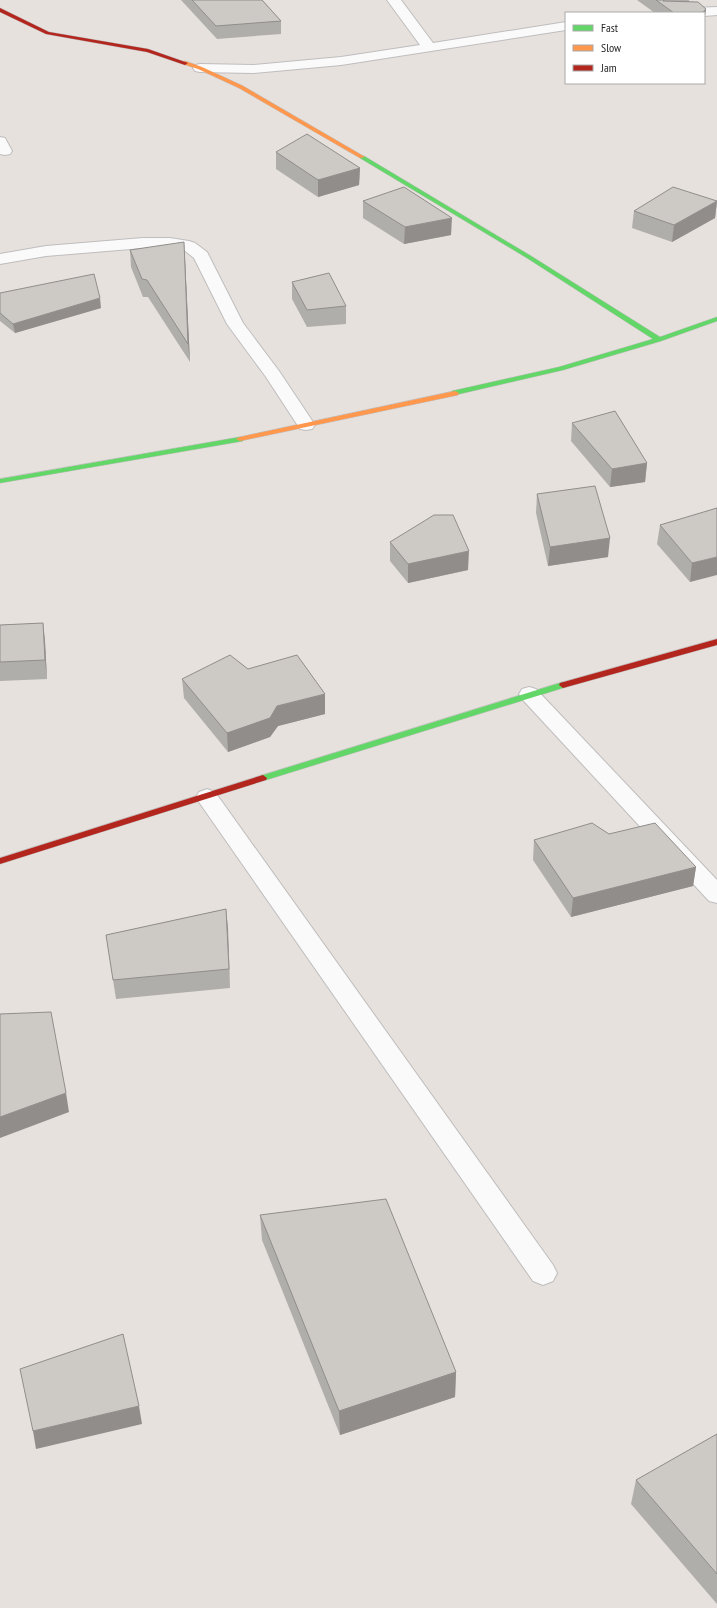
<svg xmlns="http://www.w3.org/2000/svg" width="717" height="1608" font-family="'PT Sans Narrow',sans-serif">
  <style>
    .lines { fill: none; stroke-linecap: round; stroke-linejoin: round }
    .street-casing { stroke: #bfbdbe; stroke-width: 2 }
    .fast-casing { stroke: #bfbdbe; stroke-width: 1 }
    .slow-casing { stroke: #bfbdbe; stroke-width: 1 }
    .jam-casing { stroke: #bfbdbe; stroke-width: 1 }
    .street { fill: #fbfafa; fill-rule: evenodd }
    .fast { fill: #63d668; fill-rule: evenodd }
    .slow { fill: #ff974d; fill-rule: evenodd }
    .jam { fill: #b3261e; fill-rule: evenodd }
    .wall { fill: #b0aeaa }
    .shaded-wall { fill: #908d8b }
    .building { fill: #cdcac6; stroke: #908d8b }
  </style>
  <rect width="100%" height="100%" fill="#e6e1dc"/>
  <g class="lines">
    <g class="street-casing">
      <g id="street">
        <path d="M387,0h14l32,43 133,-21v8l-225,35 -88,8 -53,-1 -5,-1 -2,-3 2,-3 5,-1 53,1 88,-8 79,-12z"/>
        <path d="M717,7v8l-13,1v-3h-41l2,-3 5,-1z"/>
        <path d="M0,137l5,1 7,13 -2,3 -5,1 -5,-1z"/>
        <path d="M143,238h27l19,3 6,2 12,9 36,71 36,48 36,54 -3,4 -6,1 -6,-1 -34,-52 -39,-53 -33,-66 -10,-8 -14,-2h-27l-97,8 -46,8v-10l46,-8z"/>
        <path d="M529,687l7,2 181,191v23l-8,-2 -187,-202 -3,-5 3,-5z"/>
        <path d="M207,789l8,3 338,473 4,8 -4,8 -10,4 -10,-4 -334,-479 -3,-5 3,-5z"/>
      </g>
    </g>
    <g class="fast-casing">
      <g id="fast">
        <path d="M360,156h4l167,100 129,81 57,-20v4l-56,20 -98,29 -108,25h-3v-4l107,-24 94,-28 -126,-81 -167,-100z"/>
        <path d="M240,437h3v4l-243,42v-4z"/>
        <path d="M563,682l4,3 -1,2 -300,93h-6l-1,-2 1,-2z"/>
      </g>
    </g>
    <g class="slow-casing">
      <g id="slow">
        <path d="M185,61l17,6 41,19 122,71 -5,1 -121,-70 -41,-19 -15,-5v-2z"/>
        <path d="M455,391l4,2 -1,2 -218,46 -4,-2 4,-2z"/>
      </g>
    </g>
    <g class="jam-casing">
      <g id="jam">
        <path d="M0,8l49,24 99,17 40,14 -3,2 -38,-13 -101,-18 -46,-22z"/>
        <path d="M717,639v6l-154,43 -4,-3 1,-2z"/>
        <path d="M263,775l4,3 -1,2 -266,84v-6z"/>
      </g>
    </g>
    <use href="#street" class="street"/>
    <use href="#fast" class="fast"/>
    <use href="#slow" class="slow"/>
    <use href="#jam" class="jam"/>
  </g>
  <g class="wall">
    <path d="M181,0h81l19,21v13l-64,5z"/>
    <path d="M637,0h52v1l17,8 -2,13v-9h-49z"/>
    <path d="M276,152l84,16 -1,17 -41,12 -42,-28z"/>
    <path d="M363,201l88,34 -47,9 -41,-26z"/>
    <path d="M717,201l-2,17 -43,24 -40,-14 2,-17z"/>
    <path d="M130,250l55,9 5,103 -42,-65h-5l-12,-30z"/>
    <path d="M292,282l54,24v18l-39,3 -15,-28z"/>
    <path d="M0,293l101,15 -86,25 -15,-12z"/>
    <path d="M572,423l75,40 -2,19 -35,5 -39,-46z"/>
    <path d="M537,494l71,63 -60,9 -12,-53z"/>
    <path d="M717,508l-27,74 -33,-38 3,-19z"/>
    <path d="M390,542l78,28 -60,13 -18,-22z"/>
    <path d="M43,623l2,19 2,37 -47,2v-56z"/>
    <path d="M248,669l77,25v20l-47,12 -8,11 -42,15 -44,-54 -2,-19z"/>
    <path d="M534,840l162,27 -3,19 -122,31 -38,-57z"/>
    <path d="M226,909l4,79 -114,11 -10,-64z"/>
    <path d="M260,1215l196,157 -1,25 -115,38 -78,-195z"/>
    <path d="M717,1434v170l-86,-100 5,-24z"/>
  </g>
  <g class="shaded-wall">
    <path d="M706,9l-2,13v-9h-2z"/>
    <path d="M360,168l-1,17 -41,12v-17z"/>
    <path d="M717,201l-2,17 -43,24 2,-17z"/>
    <path d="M452,218l-1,17 -47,9 1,-17z"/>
    <path d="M184,242l1,17 5,103 -2,-18z"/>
    <path d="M100,298l1,10 -86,25 -2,-9z"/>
    <path d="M647,463l-2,19 -35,5 2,-18z"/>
    <path d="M610,538l-2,19 -60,9 2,-19z"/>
    <path d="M469,551l-1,19 -60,13v-19z"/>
    <path d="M717,557v18l-27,7 2,-19z"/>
    <path d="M43,623l2,19 2,37 -2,-19z"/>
    <path d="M325,694v20l-47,12 -8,11 -42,15 -1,-19 50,-27z"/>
    <path d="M696,867l-3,19 -122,31 2,-19z"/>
    <path d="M226,909l2,19 2,60 -1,-19z"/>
    <path d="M66,1093l3,19 -69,26v-21z"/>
    <path d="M456,1372l-1,25 -115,38 -1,-24z"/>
    <path d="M139,1406l3,18 -106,25 -3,-18z"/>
  </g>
  <g class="building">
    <path d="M192,0h70l19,21 -65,5z"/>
    <path d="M656,0h8l-1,1 35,1 8,7 -4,4h-28z"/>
    <path d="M307,134l53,34 -42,12 -42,-28z"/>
    <path d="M404,187l48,31 -47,9 -42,-26z"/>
    <path d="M673,187l44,14 -43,24 -40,-14z"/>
    <path d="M184,242l4,102 -41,-64 -5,-1 -12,-29z"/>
    <path d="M329,273l17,33 -39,4 -15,-28z"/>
    <path d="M94,274l6,24 -87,26 -13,-11v-20z"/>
    <path d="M615,411l32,52 -35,6 -40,-46z"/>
    <path d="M595,486l15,52 -60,9 -13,-53z"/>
    <path d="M717,508v49l-25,6 -32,-38z"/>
    <path d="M434,515h19l16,36 -61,13 -18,-22z"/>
    <path d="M43,623l2,37 -45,2v-37z"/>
    <path d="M230,655l18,14 49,-14 28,39 -48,12 -7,12 -43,15 -45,-54z"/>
    <path d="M592,823l17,11 46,-11 41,44 -123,31 -39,-58z"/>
    <path d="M226,909l3,60 -116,11 -7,-45z"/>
    <path d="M51,1012l15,81 -66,24v-103z"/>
    <path d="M386,1199l70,173 -117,39 -79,-196z"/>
    <path d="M123,1334l16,72 -106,25 -13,-62z"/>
    <path d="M717,1434v140l-81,-94z"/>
  </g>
  <rect x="565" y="12" width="140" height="72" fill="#ffffff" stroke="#a9a9a9"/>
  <rect x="573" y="25" width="20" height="6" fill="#63d668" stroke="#a9a9a9"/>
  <text x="601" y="32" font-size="12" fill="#272727">Fast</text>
  <rect x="573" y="45" width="20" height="6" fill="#ff974d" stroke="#a9a9a9"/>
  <text x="601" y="52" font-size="12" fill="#272727">Slow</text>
  <rect x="573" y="65" width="20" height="6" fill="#b3261e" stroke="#a9a9a9"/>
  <text x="601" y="72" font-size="12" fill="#272727">Jam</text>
</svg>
